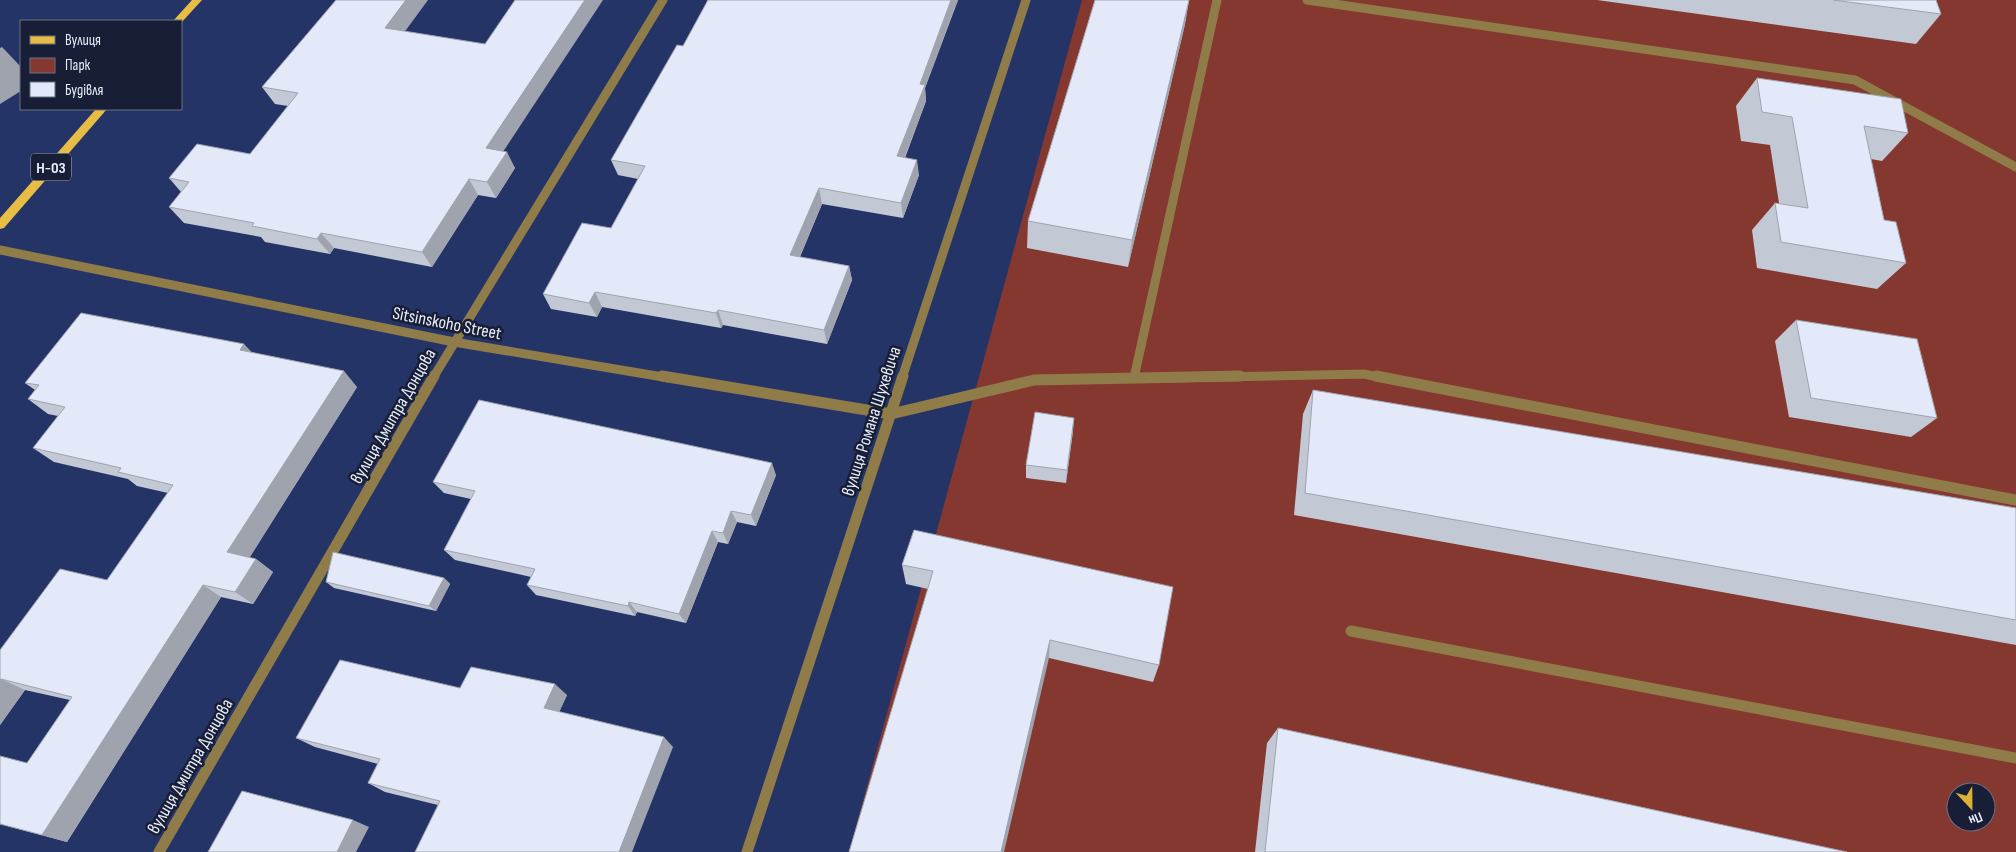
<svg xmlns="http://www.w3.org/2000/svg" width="2016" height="852" font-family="'Sofia Sans Condensed',sans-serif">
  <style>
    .green { fill: #84382f; fill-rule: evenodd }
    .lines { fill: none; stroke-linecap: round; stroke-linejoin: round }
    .lane-far1 { stroke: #907c48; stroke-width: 9 }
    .lane { stroke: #907c48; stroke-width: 11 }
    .street-far1 { stroke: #907c48; stroke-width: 9 }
    .street { stroke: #907c48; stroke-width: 11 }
    .primary { fill: #e8bd46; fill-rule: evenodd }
    .wall { fill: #c3c8d5 }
    .shaded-wall { fill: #9fa3ae }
    .building { fill: #e3e9f8; stroke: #9fa3ae }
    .labels { text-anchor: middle; stroke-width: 5; stroke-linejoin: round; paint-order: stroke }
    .shield { fill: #171e35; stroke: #a9afbf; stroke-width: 1 }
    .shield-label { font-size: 16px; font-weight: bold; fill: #e8edfa }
    .street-label { font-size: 18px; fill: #e8edfa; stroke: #171e35 }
  </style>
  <rect width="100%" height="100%" fill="#253466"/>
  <path class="green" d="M1082,0h934v852h-1167zM1956,792h30v30h-30z"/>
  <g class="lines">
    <g class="lane-far1">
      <path d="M1307,0l548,80 161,87"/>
      <path d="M1134,378l83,-378"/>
      <path d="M1171,378l193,-4 18,4"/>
    </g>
    <g class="lane">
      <path d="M1376,376l640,124"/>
      <path d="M891,414l143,-34 206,-4"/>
      <path d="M1351,631l665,127"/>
    </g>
    <g class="street-far1">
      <path d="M0,250l454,92 215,36"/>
      <path d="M433,378l230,-378"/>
      <path d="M902,378l124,-378"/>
    </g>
    <g class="street">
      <path d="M662,376l229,38"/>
      <path d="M159,852l275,-476"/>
      <path d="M747,852l156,-476"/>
    </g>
    <g class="primary">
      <path d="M192,0h10l-21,23v-2h-8z"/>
      <path d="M96,109h11l-103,119 -4,1v-11z"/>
    </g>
  </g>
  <g class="wall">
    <path d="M708,0h250l-33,88 1,13 -21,57 14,17 -16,43 -81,-14 -22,53 49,9 3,14 -25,64 -104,-19 -2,3 -119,-21 -5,10 -46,-8 -8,-15 68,-66 27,-49 -20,-4 -7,-15 72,-114z"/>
    <path d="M1095,0h94l-4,24 -57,243 -101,-19 1,-27z"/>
    <path d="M1597,0h339l5,14 -25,30z"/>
    <path d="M405,31l99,120 11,17 -19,30 -18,-3 -46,72 -98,-19 -4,6 -65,-12 -4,-5 -77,-14 -15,-16 12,-15 -12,-14 81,-24 38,-48 -13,-2 -13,-17z"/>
    <path d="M1757,78l151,55 -26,28 -11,-2 13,61 22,43 -29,26 -120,-21 -5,-38 23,-27h4l-9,-58 -29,-4 -5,-35z"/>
    <path d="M1796,320l141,98 -26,19 -122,-20 -14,-76z"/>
    <path d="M252,352l105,35 -108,171 7,1 17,13 -20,32 -32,-7 -154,245 -67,-18 27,-61 43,-63 -45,-10 -25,35v-75l107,-70 61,-87 -31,-7 -9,-7 -74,-17 -21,-14 25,-32 -10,-2 -20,-15 7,-9 -10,-7z"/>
    <path d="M1313,390l703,118v137l-722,-130 9,-101z"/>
    <path d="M1073,431l-7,52 -40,-5v-13z"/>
    <path d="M776,475l-20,51 -19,-4 -9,22 -10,-2 -32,81 -49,-11 -2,4 -99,-21 -9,-10 4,-8 -76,-17 -11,-10 27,-51 -27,-6 -11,-11z"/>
    <path d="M914,530l245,135 -6,17 -104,-24 -121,-69 -22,-5 -4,-19z"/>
    <path d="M444,578l6,6 -14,27 -102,-23 -8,-6z"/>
    <path d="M567,695l-8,17 114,35 -235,58 -53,-13 -17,-9 10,-19 -63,-17 -19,-9z"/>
    <path d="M1278,728l569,124h-592l12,-109z"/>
  </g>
  <g class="shaded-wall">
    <path d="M406,0h22l-33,45 -10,-17z"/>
    <path d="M585,0h18l-108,164 -9,-16z"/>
    <path d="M951,0h7l-33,88 1,13 -27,71 -2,-16 23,-72z"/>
    <path d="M1189,0l-4,24 -57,243 4,-27z"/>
    <path d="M2,47l19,20v24l-21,13v-56z"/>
    <path d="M507,152l8,16 -19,30 -9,-16z"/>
    <path d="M917,160l2,15 -16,43 -2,-15z"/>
    <path d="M469,179l9,16 -46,72 -10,-15z"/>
    <path d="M819,188l3,16 -28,66 -4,-15z"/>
    <path d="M321,233l13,15 -4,6 -13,-15z"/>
    <path d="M849,266l3,14 -25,64 -3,-14z"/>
    <path d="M595,292l7,15 -5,10 -8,-14z"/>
    <path d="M718,310l5,15 -2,3 -5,-15z"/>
    <path d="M244,344l15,16 -19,-10z"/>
    <path d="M344,371l13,16 -112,178 -18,-13z"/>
    <path d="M1074,418l-1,13 -7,52 1,-13z"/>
    <path d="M772,463l4,12 -20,51 -5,-11z"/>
    <path d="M731,511l6,11 -9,22 -5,-11z"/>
    <path d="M712,531l6,11 -32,81 -7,-9z"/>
    <path d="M256,559l17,13 -20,32 -18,-12z"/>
    <path d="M444,578l6,6 -14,27 -7,-5z"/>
    <path d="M203,585l18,12 -154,245 -25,-7z"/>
    <path d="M629,602l8,10 -2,4 -7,-10z"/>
    <path d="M1050,640l-1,18 -45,194h-3z"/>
    <path d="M1,679l24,11 -25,35v-45z"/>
    <path d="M555,684l12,11 -11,24 -12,-11z"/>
    <path d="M664,737l9,10 -41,105h-13z"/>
    <path d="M353,820l16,7 -13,25h-19z"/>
  </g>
  <g class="building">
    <path d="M336,0h70l-21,28 100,16 30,-44h70l-99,148 21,4 -20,30 -18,-3 -47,73 -101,-19 -4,6 -65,-13 2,-3 -85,-16 20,-25 -20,-4 28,-34 53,10 48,-61 -36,-6z"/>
    <path d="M708,0h243l-31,84 5,1 -28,71 20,4 -16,43 -82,-15 -29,67 59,11 -25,64 -106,-20 -2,3 -121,-21 -6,11 -46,-9 39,-71 29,5 34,-62 -34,-6 66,-115 6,1z"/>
    <path d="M1095,0h94l-57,240 -104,-19z"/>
    <path d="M1833,0h103l5,14z"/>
    <path d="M1757,78l144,21 7,34 -44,-7 20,94 12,2 10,41 -125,-21 -6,-39 33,5 -16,-91 -30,-5z"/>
    <path d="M81,313l163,31 -4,6 104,21 -117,181 29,7 -21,33 -32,-7 -161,250 -42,-11v-68l27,7 45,-66 -71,-18 -1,1v-30l60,-81 47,11 66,-95 -55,-13 3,-4 -88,-20 32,-41 -37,-8 11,-14 -14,-2z"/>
    <path d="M1796,320l121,19 20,79 -126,-20z"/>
    <path d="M1313,390l703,118v112l-711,-127z"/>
    <path d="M479,400l293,63 -21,52 -20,-4 -8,22 -11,-2 -33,83 -50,-12 -1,4 -101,-21 8,-16 -91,-19 31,-59 -42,-9z"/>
    <path d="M1035,412l39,6 -7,52 -41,-5z"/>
    <path d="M914,530l259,57 -14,78 -109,-25 -49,212h-152l84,-281 -31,-6z"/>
    <path d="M333,552l111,26 -15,28 -103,-24z"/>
    <path d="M340,660l120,28 11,-21 84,17 -11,24 120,29 -45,115h-204l25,-51 -72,-18 12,-24 -84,-21z"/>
    <path d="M1278,728l569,124h-582z"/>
    <path d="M242,791l111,29 -16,32h-129z"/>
  </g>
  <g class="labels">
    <rect class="shield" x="31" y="153.5" width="40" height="27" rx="4"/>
    <g class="shield-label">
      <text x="51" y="173">Н-03</text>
    </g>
    <g class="street-label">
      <text transform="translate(447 323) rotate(11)" y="6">Sitsinskoho Street</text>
      <text transform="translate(393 416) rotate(-60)" y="6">вулиця Дмитра Донцова</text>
      <text transform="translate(871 421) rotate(-72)" y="6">вулиця Романа Шухевича</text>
      <text transform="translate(190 766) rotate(-60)" y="6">вулиця Дмитра Донцова</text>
    </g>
  </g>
  <rect x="20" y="20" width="162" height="90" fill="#171e35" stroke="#6b7184"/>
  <rect x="30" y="36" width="25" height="8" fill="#e8bd46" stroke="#6b7184"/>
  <text x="65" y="45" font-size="15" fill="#e8edfa">Вулиця</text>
  <rect x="30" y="58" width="25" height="15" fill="#84382f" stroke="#6b7184"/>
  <text x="65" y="70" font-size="15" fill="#e8edfa">Парк</text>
  <rect x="30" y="82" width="25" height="15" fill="#e3e9f8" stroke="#6b7184"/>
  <text x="65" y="95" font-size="15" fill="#e8edfa">Будівля</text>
  <g transform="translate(1971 807) rotate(158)"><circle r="24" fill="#171e35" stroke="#6b7184"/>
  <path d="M0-4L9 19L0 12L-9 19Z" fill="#ddb133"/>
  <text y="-8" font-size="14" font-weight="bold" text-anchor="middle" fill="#e8edfa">Пн</text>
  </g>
</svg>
